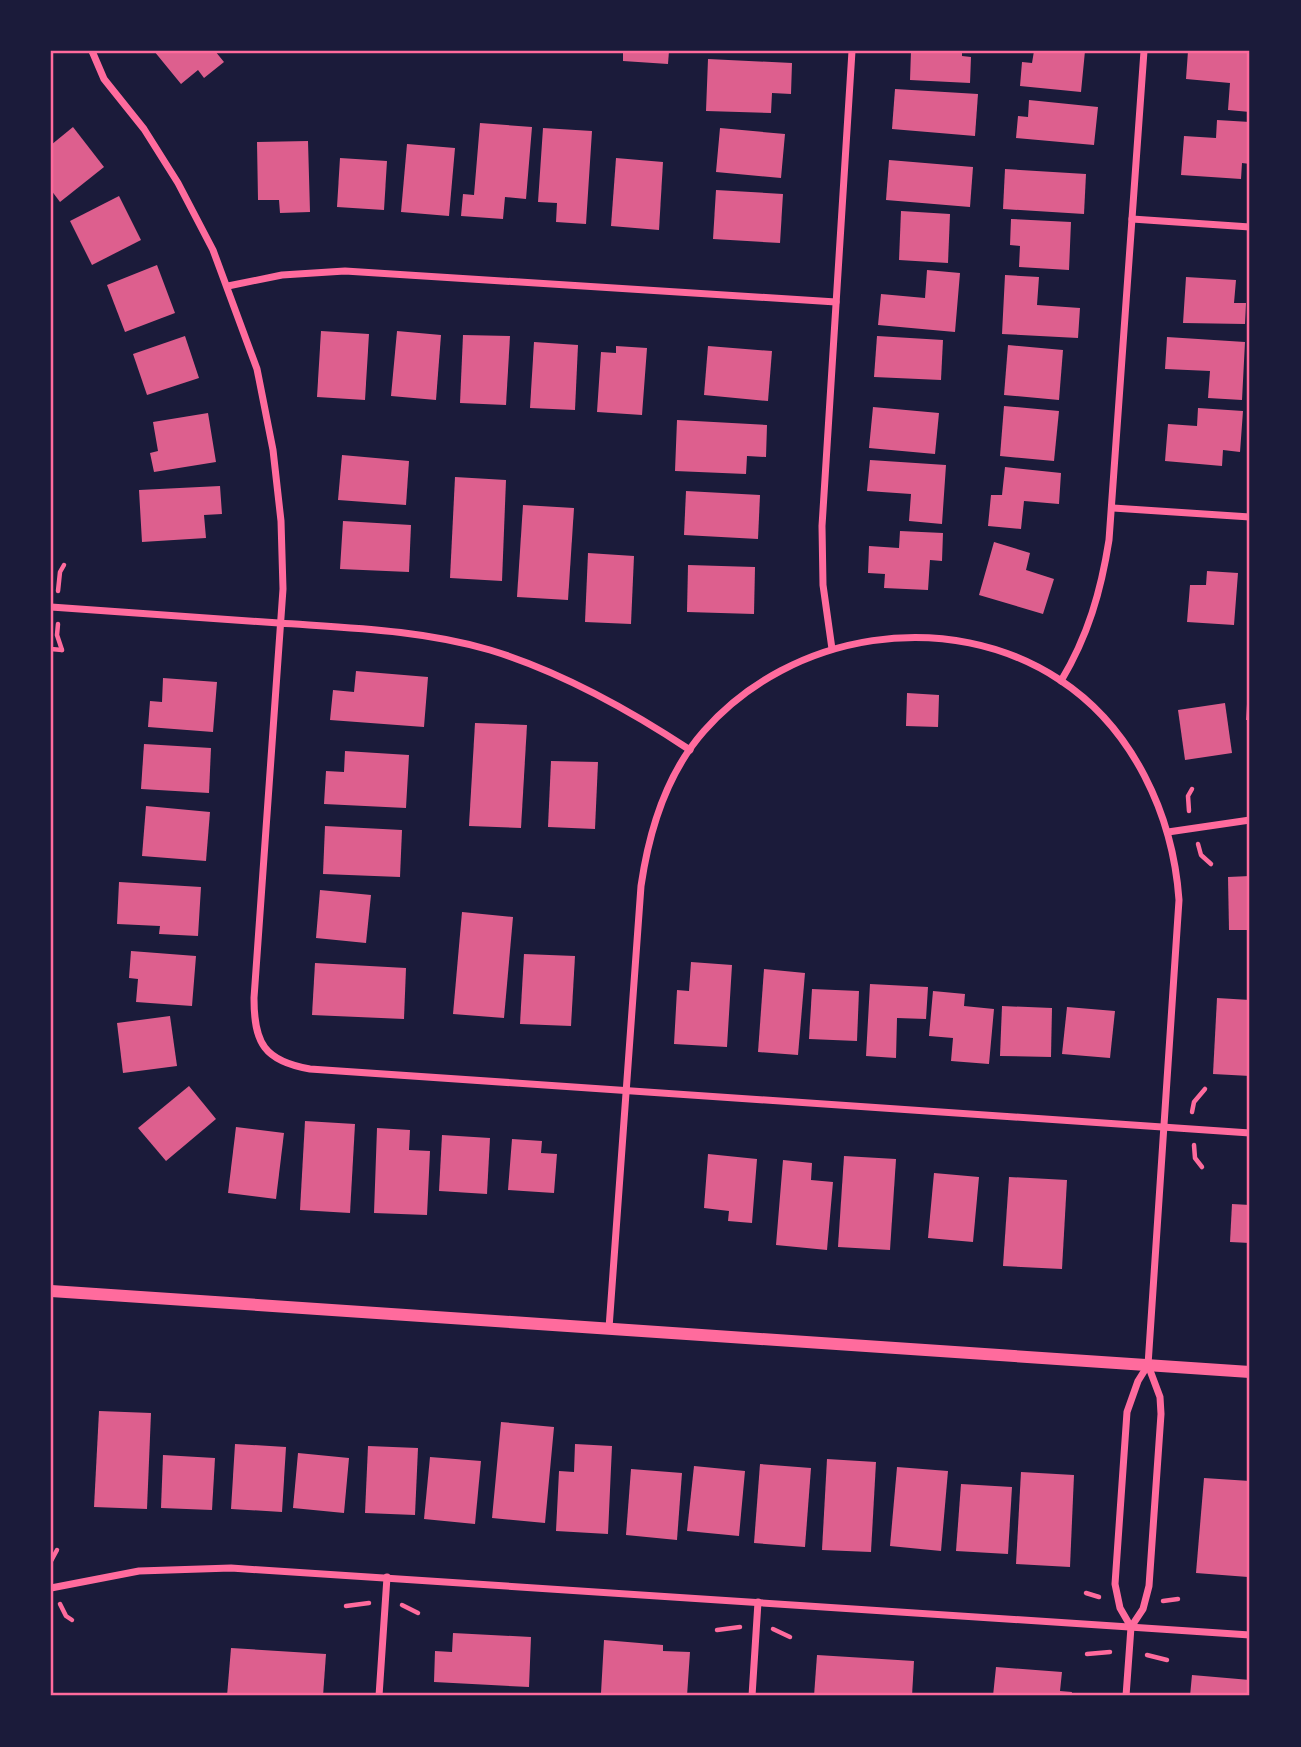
<svg xmlns="http://www.w3.org/2000/svg" width="1301" height="1747" font-family="'Nunito Sans',sans-serif">
  <style>
    .building { fill: #dd5f8e }
    .lines { fill: none; stroke-linecap: round; stroke-linejoin: round }
    .path { stroke: #ff6b9d; stroke-width: 4.5 }
    .minor { stroke: #ff6b9d; stroke-width: 7 }
    .tertiary { stroke: #ff6b9d; stroke-width: 12 }
    .neatline { fill: none; stroke: #ff6b9d; stroke-width: 2.5 }
  </style>
  <rect width="100%" height="100%" fill="#1b1b3a"/>
  <g class="building">
    <path d="M154,51h61l9,11 -20,16 -6,-8 -17,14z"/>
    <path d="M623,51h46l-1,13 -45,-3z"/>
    <path d="M911,51h51v5l9,1 -1,26 -60,-3z"/>
    <path d="M1034,51h51l-4,41 -61,-6 2,-24 10,1z"/>
    <path d="M1188,51l62,2v59l-22,-2 2,-27 -44,-4z"/>
    <path d="M708,59l84,4 -1,31 -19,-1 -1,20 -65,-2z"/>
    <path d="M895,89l83,5 -3,42 -83,-7z"/>
    <path d="M1029,100l69,7 -4,38 -78,-7 2,-22 10,1z"/>
    <path d="M1217,120l33,2v42l-8,-1 -1,16 -60,-4 3,-39 32,2z"/>
    <path d="M480,123l52,4 -6,72 -21,-2 -2,22 -42,-3 2,-22 11,1z"/>
    <path d="M73,127l31,40 -44,35 -9,-12v-45z"/>
    <path d="M543,128l49,3 -6,93 -30,-2 1,-19 -19,-1z"/>
    <path d="M720,128l65,6 -4,44 -65,-6z"/>
    <path d="M308,141l2,71 -30,1 -1,-13h-21l-1,-58z"/>
    <path d="M407,144l48,4 -6,68 -48,-4z"/>
    <path d="M340,158l47,3 -3,49 -47,-3z"/>
    <path d="M616,158l47,4 -4,68 -48,-4z"/>
    <path d="M889,160l84,7 -3,40 -84,-7z"/>
    <path d="M1005,169l81,5 -2,40 -81,-5z"/>
    <path d="M716,190l67,4 -3,49 -67,-4z"/>
    <path d="M119,196l22,44 -49,25 -22,-44z"/>
    <path d="M901,211l49,3 -2,49 -49,-3z"/>
    <path d="M1011,219l60,3 -2,48 -50,-3 1,-21 -10,-1z"/>
    <path d="M157,265l18,48 -50,19 -18,-47z"/>
    <path d="M927,270l33,3 -5,59 -77,-7 3,-31 44,4z"/>
    <path d="M1005,275l34,2 -2,28 43,3 -2,30 -76,-4z"/>
    <path d="M1186,277l50,3 -2,23h12l-1,21 -62,-1z"/>
    <path d="M321,331l48,3 -4,66 -48,-3z"/>
    <path d="M397,331l44,4 -5,65 -45,-4z"/>
    <path d="M463,335l47,1 -4,69 -46,-2z"/>
    <path d="M185,336l14,42 -52,17 -14,-41z"/>
    <path d="M877,336l66,4 -2,40 -67,-3z"/>
    <path d="M1167,337l78,5 -3,58 -34,-2 2,-27 -45,-2z"/>
    <path d="M534,342l44,3 -3,65 -45,-2z"/>
    <path d="M1008,345l55,5 -4,50 -55,-5z"/>
    <path d="M616,346l31,2 -5,67 -45,-3 4,-60 15,1z"/>
    <path d="M708,346l64,5 -4,50 -64,-6z"/>
    <path d="M1004,406l55,5 -5,50 -54,-5z"/>
    <path d="M873,407l66,6 -4,41 -66,-6z"/>
    <path d="M1198,408l45,3 -3,41 -17,-2 -1,16 -57,-5 3,-37 29,2z"/>
    <path d="M208,413l8,49 -62,10 -4,-19 8,-2 -5,-29z"/>
    <path d="M677,420l90,5 -1,32 -19,-1 -1,18 -71,-3z"/>
    <path d="M342,455l67,6 -3,44 -68,-5z"/>
    <path d="M870,460l76,5 -4,59 -33,-3 2,-27 -44,-3z"/>
    <path d="M1005,467l56,6 -2,31 -35,-3 -3,28 -33,-3 3,-31h11z"/>
    <path d="M455,477l51,3 -4,101 -52,-3z"/>
    <path d="M220,486l2,28 -18,1 2,23 -64,4 -3,-52z"/>
    <path d="M686,491l74,4 -2,44 -74,-4z"/>
    <path d="M523,505l51,3 -6,92 -51,-3z"/>
    <path d="M343,521l68,4 -2,47 -69,-3z"/>
    <path d="M900,531l43,2 -1,28 -12,-1 -2,30 -44,-2 1,-14 -17,-1 1,-27 30,2z"/>
    <path d="M994,542l36,11 -4,17 28,9 -11,35 -64,-19z"/>
    <path d="M588,553l46,3 -3,68 -46,-2z"/>
    <path d="M688,565l67,2 -1,47 -67,-2z"/>
    <path d="M1207,571l31,2 -4,52 -47,-3 3,-37h16z"/>
    <path d="M356,671l72,6 -4,50 -94,-7 3,-30 21,2z"/>
    <path d="M163,678l54,4 -4,50 -65,-5 2,-26 12,1z"/>
    <path d="M1248,687h2v33h-4z"/>
    <path d="M907,693l32,2 -1,32 -32,-1z"/>
    <path d="M1225,703l7,50 -47,7 -7,-50z"/>
    <path d="M475,723l52,2 -6,103 -52,-2z"/>
    <path d="M144,744l67,4 -2,45 -68,-4z"/>
    <path d="M345,751l64,4 -3,53 -82,-4 2,-33 18,1z"/>
    <path d="M551,761l47,1 -3,67 -47,-2z"/>
    <path d="M146,806l64,6 -4,49 -64,-5z"/>
    <path d="M325,826l77,4 -2,47 -77,-3z"/>
    <path d="M1250,876v54h-21l-1,-53z"/>
    <path d="M119,882l82,5 -3,49 -39,-2 1,-8 -43,-2z"/>
    <path d="M320,890l51,5 -5,48 -50,-5z"/>
    <path d="M462,912l51,5 -9,101 -51,-4z"/>
    <path d="M131,951l65,5 -4,50 -56,-4 2,-23 -9,-1z"/>
    <path d="M524,954l51,2 -4,70 -51,-2z"/>
    <path d="M691,962l41,3 -5,82 -53,-3 3,-54 12,1z"/>
    <path d="M315,963l91,5 -2,51 -92,-4z"/>
    <path d="M764,969l41,4 -7,82 -40,-3z"/>
    <path d="M870,984l58,3 -2,32 -29,-1 -1,40 -30,-2z"/>
    <path d="M812,989l47,2 -2,50 -48,-2z"/>
    <path d="M933,991l32,3 -1,12 30,3 -5,55 -38,-3 2,-23 -24,-2z"/>
    <path d="M1217,998l33,2v76l-37,-2z"/>
    <path d="M1002,1006l50,2 -1,49 -51,-1z"/>
    <path d="M1067,1007l48,4 -5,47 -48,-4z"/>
    <path d="M170,1016l7,50 -54,7 -6,-50z"/>
    <path d="M189,1086l27,33 -50,42 -28,-33z"/>
    <path d="M305,1121l50,3 -5,89 -50,-3z"/>
    <path d="M236,1127l48,6 -8,66 -48,-6z"/>
    <path d="M377,1128l33,2 -1,20 21,1 -3,64 -53,-2z"/>
    <path d="M442,1135l48,3 -3,56 -48,-3z"/>
    <path d="M512,1139l30,2 -1,12 16,1 -3,39 -46,-3z"/>
    <path d="M708,1154l49,5 -5,64 -24,-2 1,-10 -25,-3z"/>
    <path d="M844,1156l52,3 -6,91 -52,-3z"/>
    <path d="M783,1160l29,3 -1,17 22,2 -6,68 -51,-5z"/>
    <path d="M934,1173l45,4 -6,65 -45,-4z"/>
    <path d="M1009,1177l58,3 -5,89 -59,-3z"/>
    <path d="M1232,1204l18,1v38l-20,-1z"/>
    <path d="M99,1411l52,2 -4,96 -53,-2z"/>
    <path d="M501,1422l53,5 -9,96 -53,-5z"/>
    <path d="M235,1444l51,3 -4,65 -51,-3z"/>
    <path d="M575,1444l37,2 -4,88 -52,-3 3,-60 15,1z"/>
    <path d="M368,1446l50,2 -3,67 -50,-2z"/>
    <path d="M298,1453l51,5 -5,55 -51,-5z"/>
    <path d="M163,1455l52,3 -3,52 -51,-2z"/>
    <path d="M430,1457l51,4 -6,63 -51,-5z"/>
    <path d="M827,1459l49,3 -5,90 -49,-2z"/>
    <path d="M760,1464l51,4 -6,79 -51,-4z"/>
    <path d="M694,1466l51,5 -6,65 -52,-5z"/>
    <path d="M897,1467l51,4 -7,80 -51,-5z"/>
    <path d="M631,1469l51,4 -5,67 -51,-5z"/>
    <path d="M1021,1472l53,3 -4,92 -54,-3z"/>
    <path d="M1204,1478l46,3 -2,96 -52,-4z"/>
    <path d="M961,1484l51,3 -4,67 -52,-3z"/>
    <path d="M453,1633l78,4 -2,50 -95,-5 1,-31 17,1z"/>
    <path d="M604,1640l59,5v6l27,1 -3,44 -86,-3z"/>
    <path d="M231,1648l95,6 -3,42h-96z"/>
    <path d="M817,1655l97,6 -2,35h-98z"/>
    <path d="M996,1667l66,5 -2,19 12,1 -1,4h-78z"/>
    <path d="M1192,1675l58,5v16h-60z"/>
  </g>
  <g class="lines">
    <g class="path">
      <path d="M58,591l2,-19 4,-7"/>
      <path d="M58,624l-1,11 5,15"/>
      <path d="M51,649l11,1"/>
      <path d="M1189,811l-1,-15 4,-7"/>
      <path d="M1198,844l3,11 10,9"/>
      <path d="M1192,1112l2,-10 11,-13"/>
      <path d="M1194,1145l1,13 7,9"/>
      <path d="M51,1561l6,-11"/>
      <path d="M1086,1593l13,4"/>
      <path d="M1163,1601l15,-2"/>
      <path d="M60,1604l6,12 6,4"/>
      <path d="M402,1605l16,8"/>
      <path d="M346,1606l23,-3"/>
      <path d="M773,1629l17,8"/>
      <path d="M717,1630l23,-3"/>
      <path d="M1087,1654l23,-2"/>
      <path d="M1147,1655l20,5"/>
    </g>
    <g class="minor">
      <path d="M92,51l12,28 40,50 34,54 35,67 44,119 16,81 8,71 2,68 -29,409c0,45 10,63 56,71l940,64"/>
      <path d="M1132,219l118,8"/>
      <path d="M228,286l54,-11 63,-4 491,31"/>
      <path d="M1113,508l137,9"/>
      <path d="M51,607c76,6 152,11 228,16 72,5 143,7 211,27 72,22 138,59 200,100"/>
      <path d="M832,649l-9,-64 -1,-59 30,-475"/>
      <path d="M1061,681c27,-45 40,-90 48,-141l35,-489"/>
      <path d="M1168,832l82,-12"/>
      <path d="M609,1328l32,-442c8,-55 25,-112 63,-155 87,-99 244,-125 356,-51 73,48 113,135 119,220l-31,465 12,32 1,17 -12,172 -6,23 -12,18 -5,69"/>
      <path d="M51,1588l88,-17 92,-3 1019,67"/>
      <path d="M1131,1627l-11,-19 -5,-24 12,-172 11,-31 10,-16"/>
      <path d="M379,1696l8,-119"/>
      <path d="M752,1696l6,-94"/>
    </g>
    <path class="tertiary" d="M51,1291l1199,81"/>
  </g>
  <rect width="1301" height="1747" fill="none" stroke="#1b1b3a" stroke-width="105"/>
  <rect x="52" y="52" width="1196" height="1642" class="neatline"/>
</svg>
